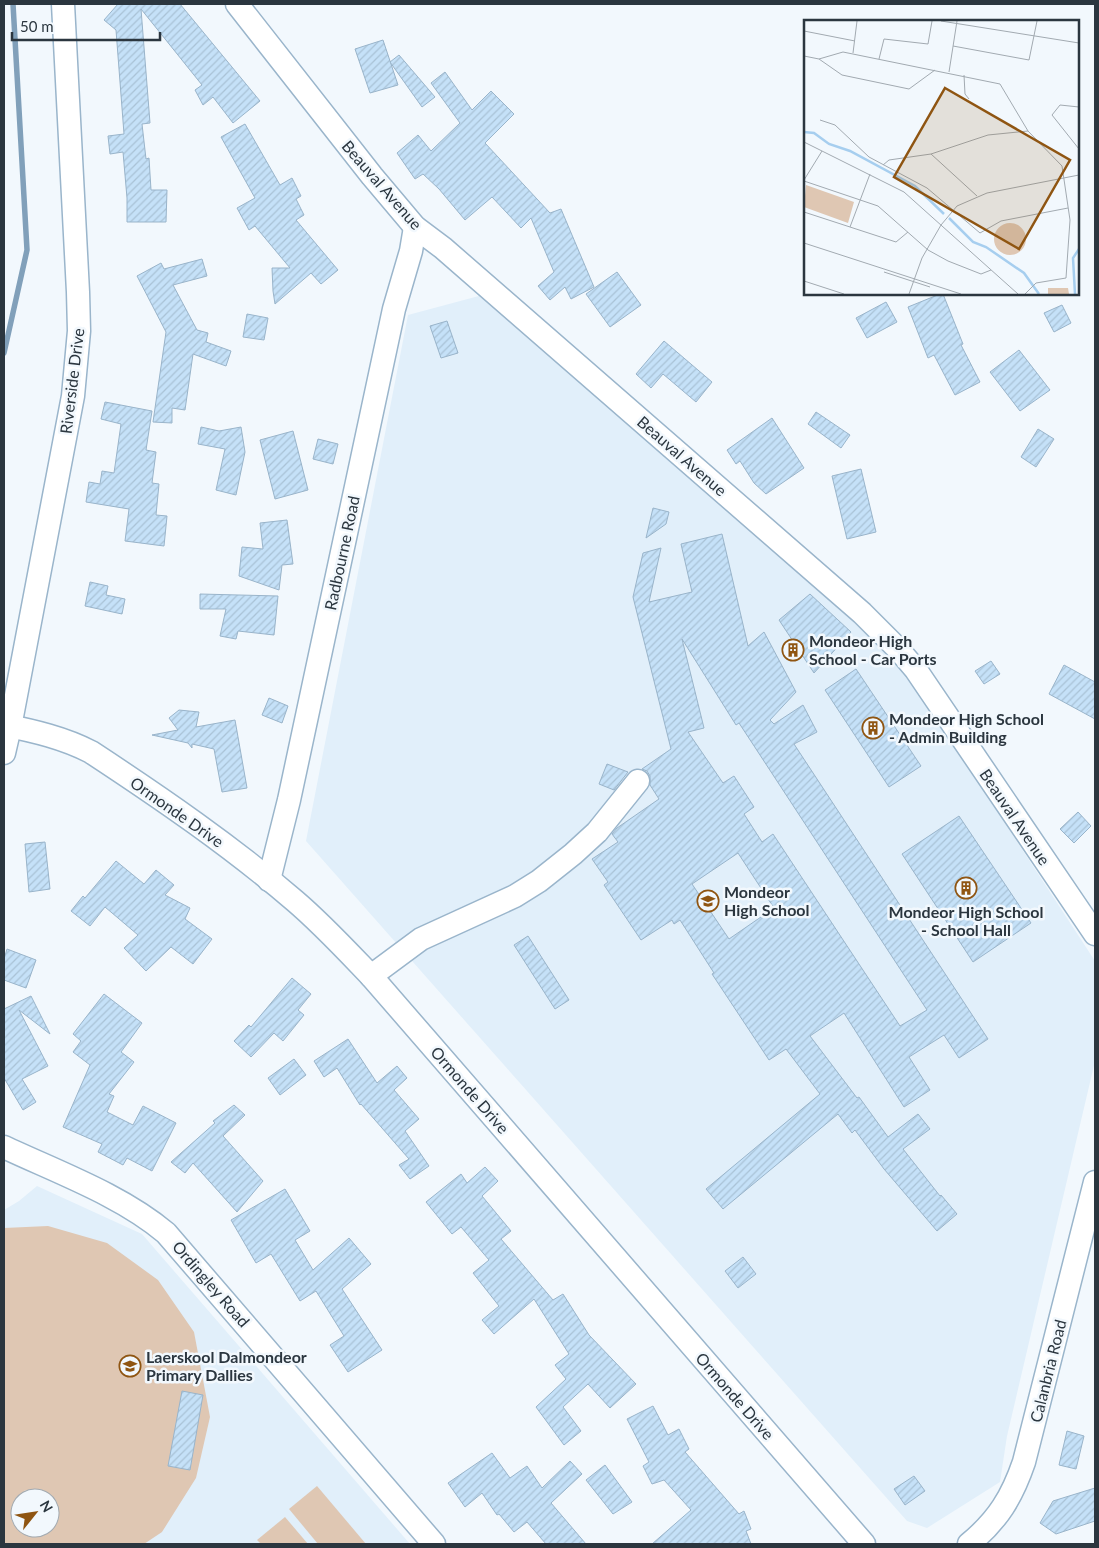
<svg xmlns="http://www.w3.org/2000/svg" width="1099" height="1548" font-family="Lato,sans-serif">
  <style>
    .built { fill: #e1effa; fill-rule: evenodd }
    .garden { fill: #dfc7b3; fill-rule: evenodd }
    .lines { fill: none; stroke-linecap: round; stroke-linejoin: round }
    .stream { stroke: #81a0ba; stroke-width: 5.5 }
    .building { fill: url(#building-hatch); stroke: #99b4ca; fill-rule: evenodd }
    .minor-casing { stroke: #9ab5cb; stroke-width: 25 }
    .minor { stroke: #fff; stroke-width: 22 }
    .labels { text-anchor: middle; stroke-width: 5; stroke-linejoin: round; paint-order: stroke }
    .street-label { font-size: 16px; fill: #2b363f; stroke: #f2f8fd }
    .poi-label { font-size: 16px; font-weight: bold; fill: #2b363f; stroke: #f2f8fd; text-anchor: start }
    .inset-river { fill: none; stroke: #a6ceef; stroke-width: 2.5 }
    .inset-road { fill: none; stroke: #a2aab1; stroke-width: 1 }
    .view { fill: #8f5512; fill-opacity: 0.15; stroke: #8f5512; stroke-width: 2.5 }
    .inset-edge { fill: none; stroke: #2b363f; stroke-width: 2.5 }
  </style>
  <defs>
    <pattern id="building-hatch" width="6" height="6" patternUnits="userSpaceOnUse" patternTransform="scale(1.25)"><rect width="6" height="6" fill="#c5e1f8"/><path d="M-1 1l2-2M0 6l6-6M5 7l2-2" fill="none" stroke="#a9c2d6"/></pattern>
  </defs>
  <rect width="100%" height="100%" fill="#f2f8fd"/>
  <g class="built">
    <path d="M490,293l392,342 213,326v100l-88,375 -7,46 -73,46 -20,-7 -601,-680 102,-526z"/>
    <path d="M37,1186l105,48 268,310h-406v-334l15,-9zM20,1498h30v30h-30z"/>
  </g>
  <g class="garden">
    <path d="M48,1226l59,17 51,37 36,52 16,85 -14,61 -34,54 -18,12h-140v-316zM20,1498h30v30h-30z"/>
    <path d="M317,1486l49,58h-48l-29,-35z"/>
    <path d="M285,1517l23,27h-47l-4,-4z"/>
  </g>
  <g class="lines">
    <path class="stream" d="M4,353l23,-103 -14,-246"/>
  </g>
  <g class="building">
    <path d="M118,4h62l80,97 -27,22 -20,-26 -10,8 -8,-15 7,-5 -61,-76 9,114 -8,1 4,35 3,-1 2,32h16l-1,32h-39v-24l-4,-46 -13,2 -2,-18 16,-2 -8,-104 -12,-10z"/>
    <path d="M383,40l15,45 -28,8 -15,-44z"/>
    <path d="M399,55l36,42 -13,10 -32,-45z"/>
    <path d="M445,72l27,38 19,-19 23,23 -29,29 65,70 11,-4 33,78 -23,12 -6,-12 -15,13 -12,-14 16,-14 -23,-54 -10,10 -29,-31 -27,23 -26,-31 -16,-15 -8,5 -18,-26 21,-18 13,16 29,-28 -29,-40z"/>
    <path d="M245,124l35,61 12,-7 9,18 -5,3 8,16 -8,5 42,50 -17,14 -10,-11 -36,31 -2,-13 -1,-23h18l-35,-42 -6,4 -12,-22 18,-10 -34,-61z"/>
    <path d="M202,259l5,17 -34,9 24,45 11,3 -2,9 25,9 -5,15 -33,-12 -8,56 -13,-2v15l-19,-1 13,-90 -29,-56 24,-13 3,6z"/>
    <path d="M617,272l24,33 -31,22 -24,-33z"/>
    <path d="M940,294h3l20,50 -2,1 19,37 -25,13 -21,-40 -6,3 -20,-51z"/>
    <path d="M886,302l11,20 -30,16 -11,-20z"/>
    <path d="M1062,305l9,18 -17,9 -10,-19z"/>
    <path d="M247,314l21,4 -4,22 -21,-3z"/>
    <path d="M447,321l11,32 -17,5 -11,-32z"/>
    <path d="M664,341l48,41 -16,20 -33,-28 -12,14 -15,-14z"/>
    <path d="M1019,350l31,40 -30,21 -30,-39z"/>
    <path d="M105,402l47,9 -6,39 10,2 -4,31 7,1 -3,31 11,1 -3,30 -39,-5 4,-32 -43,-7 3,-20 11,2 2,-13 12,2 7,-49 -20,-5z"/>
    <path d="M816,412l34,23 -9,13 -33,-24z"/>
    <path d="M772,418l32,50 -38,26 -12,-11 -14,-22 -4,3 -9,-14z"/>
    <path d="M201,427l18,4 22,-4 4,25 -9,43 -20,-5 9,-41 -27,-5z"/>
    <path d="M1038,429l16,10 -18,28 -15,-10z"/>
    <path d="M293,431l15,59 -33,9 -15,-59z"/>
    <path d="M318,439l20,5 -5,20 -20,-5z"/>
    <path d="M861,469l15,63 -29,7 -15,-63z"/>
    <path d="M653,508l16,4 -3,12 -20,14z"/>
    <path d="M287,520l6,44 -11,1 -3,25 -40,-14 3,-29 21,2 -3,-26z"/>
    <path d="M722,534l26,112 16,-14 32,60 -26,28 4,4 29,-19 14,27 -23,12 194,295 -29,19 -15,-23 -35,22 21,33 -26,17 -60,-94 -34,23 47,62 2,-1 29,40 30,-23 12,15 -27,20 37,47 1,-1 16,19 -20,17 -53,-62 -29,-39 -3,3 -14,-19 -115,95 -17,-20 114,-95 -34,-45 -17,11 -57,-86 2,-1 -34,-53 -6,4 -2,-4 -31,20 -37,-55 4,-3 -16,-23 26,-17 -6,-8 5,-6 42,-29 -9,-14v-9l-3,-5 -5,-2 29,-20 -38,-152 10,-44 18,-5 -12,54 43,-10 -11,-48zM682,639l54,86 3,-2 188,287 -27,16 -127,-192 -11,8 -18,-28 10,-7 -20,-31 -11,7 -35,-51 16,-4zM738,853l36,55 -45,31 -37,-55z"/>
    <path d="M90,582l18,4 -2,9 19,4 -3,15 -37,-8z"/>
    <path d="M200,594l78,2 -4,39 -36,-4 -2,8 -16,-3 6,-27h-26z"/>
    <path d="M810,594l41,38 -37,41 -35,-53z"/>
    <path d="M991,661l9,13 -16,10 -9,-13z"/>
    <path d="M1064,665l31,17v37l-46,-25z"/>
    <path d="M856,669l65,97 -32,21 -64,-97z"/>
    <path d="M269,698l19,8 -6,17 -20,-8z"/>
    <path d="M179,710l20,2 -3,15 39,-7 12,68 -25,4 -8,-43 -22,-5v4l-4,-5 -36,-8 26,-5 -9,-12z"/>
    <path d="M607,764l21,8 -14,18 -15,-6z"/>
    <path d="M1078,812l13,14 -17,17 -14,-14z"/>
    <path d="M959,816l72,107 -58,39 -71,-108z"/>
    <path d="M45,842l5,47 -21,3 -4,-48z"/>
    <path d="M116,861l28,23 12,-14 18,15 -9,10 25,13 -5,11 27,20 -19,25 -22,-17 -25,24 -22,-23 14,-13 -33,-28 -15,19 -19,-15 12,-15 2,2z"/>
    <path d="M528,936l41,64 -14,9 -41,-64z"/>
    <path d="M7,949l29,11 -10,28 -22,-8v-21z"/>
    <path d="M292,978l19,16 -13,16 6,5 -21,26 -9,-8 -23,24 -17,-16 15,-16 2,2z"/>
    <path d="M104,994l38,29 -21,29 13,10 -25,32 5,2 -7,16 26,13 10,-19 33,17 -24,48 -25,-13 -4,7 -25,-13 4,-8 -39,-17 27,-62 -17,-13 8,-11 -8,-7z"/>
    <path d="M31,996l19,38 -31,-24 29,56 -26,13 14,23 -13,8 -19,-32v-69z"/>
    <path d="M348,1039l29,44 20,-17 10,12 -13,12 25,29 -14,12 24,35 -19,13 -11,-14 10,-6 -48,-55 -1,1 -23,-37 -13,9 -10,-16z"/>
    <path d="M294,1059l12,16 -26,20 -12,-17z"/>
    <path d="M234,1105l11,10 -22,21 40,45 -26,31 -44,-49 -8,10 -14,-11 44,-39 -2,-2z"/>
    <path d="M485,1167l13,14 -16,15 29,35 -10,8 52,61 10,-6 26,41 47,49 -26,24 -22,-24 -25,23 18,24 -17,14 -28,-38 30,-28 -11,-14 14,-11 -35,-55 -40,35 -12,-14 17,-14 -26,-33 16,-13 -28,-33 -9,7 -26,-32 35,-28 6,9z"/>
    <path d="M285,1189l25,42 -15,9 18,30 36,-32 22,26 -29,25 40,61 -34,22 -18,-27 14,-9 -28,-45 -16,10 -29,-47 -15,9 -25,-43z"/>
    <path d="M743,1257l13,17 -18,14 -13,-17z"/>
    <path d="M182,1391l21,4 -13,75 -22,-4z"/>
    <path d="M653,1406l15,29 11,-6 10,20 -4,3 54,62 5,-3 7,18 -5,2 5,13h-99l39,-34 -27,-30 -12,4 -9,-18 6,-4 -22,-43z"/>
    <path d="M1067,1431l17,5 -8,33 -17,-4z"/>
    <path d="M492,1453l18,25 17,-12 15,22 28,-27 12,13 -31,29 35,41h-40l-19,-22 -13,10 -15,-18 -2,1 -15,-22 -17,14 -17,-24z"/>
    <path d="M605,1465l27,37 -19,12 -27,-34z"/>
    <path d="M914,1476l11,15 -20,14 -11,-16z"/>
    <path d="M1095,1488v33l-39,13 -16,-11 13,-22z"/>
  </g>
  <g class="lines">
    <g class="minor-casing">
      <g id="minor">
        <path d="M237,4l135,172 43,51 28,21 419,365 37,37 17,20 179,264"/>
        <path d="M4,725c30,6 60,13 87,27 70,46 140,94 204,149 27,23 51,49 76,75l493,568"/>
        <path d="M4,753l6,-26 63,-331 6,-65 -1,-39 -15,-288"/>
        <path d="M269,880l20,-80 105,-491 17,-58 4,-24"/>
        <path d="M371,976l50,-37 94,-43 24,-15 34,-27 24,-22 41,-51"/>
        <path d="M4,1147c53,25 117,48 162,86l268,311"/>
        <path d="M969,1544c29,-24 43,-47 55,-82l71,-280"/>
      </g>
    </g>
    <use href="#minor" class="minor"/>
  </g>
  <defs>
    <g id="building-ring" transform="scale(1.125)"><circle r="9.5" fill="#f2f8fd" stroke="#8f5512" stroke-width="1.5"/><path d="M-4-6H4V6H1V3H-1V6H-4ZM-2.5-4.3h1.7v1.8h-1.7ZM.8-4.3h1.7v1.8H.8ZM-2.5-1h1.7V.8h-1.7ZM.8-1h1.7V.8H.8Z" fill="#8f5512"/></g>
    <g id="school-ring" transform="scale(1.125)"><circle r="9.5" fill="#f2f8fd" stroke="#8f5512" stroke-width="1.5"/><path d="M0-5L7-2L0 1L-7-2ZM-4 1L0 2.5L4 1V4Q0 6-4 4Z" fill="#8f5512"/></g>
  </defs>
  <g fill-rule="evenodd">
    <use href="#building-ring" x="793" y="650"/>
    <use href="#building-ring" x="873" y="728"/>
    <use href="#building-ring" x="966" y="888"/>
    <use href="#school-ring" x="708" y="901"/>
    <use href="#school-ring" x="130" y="1366"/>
  </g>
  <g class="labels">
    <g class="street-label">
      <text transform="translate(382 185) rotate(49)" y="6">Beauval Avenue</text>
      <text transform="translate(72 381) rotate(-83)" y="6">Riverside Drive</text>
      <text transform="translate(682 456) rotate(41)" y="6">Beauval Avenue</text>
      <text transform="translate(342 553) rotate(-78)" y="6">Radbourne Road</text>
      <text transform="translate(177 812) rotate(35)" y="6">Ormonde Drive</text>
      <text transform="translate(1015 817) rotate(56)" y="6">Beauval Avenue</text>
      <text transform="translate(470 1090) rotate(49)" y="6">Ormonde Drive</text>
      <text transform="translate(211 1284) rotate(49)" y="6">Ordingley Road</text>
      <text transform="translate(1048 1371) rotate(-76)" y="6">Calanbria Road</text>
      <text transform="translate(735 1396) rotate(49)" y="6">Ormonde Drive</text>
    </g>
    <g class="poi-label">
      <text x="809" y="647">Mondeor High<tspan x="809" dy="18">School - Car Ports</tspan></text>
      <text x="889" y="725">Mondeor High School<tspan x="889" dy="18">- Admin Building</tspan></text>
      <text x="724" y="898">Mondeor<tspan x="724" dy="18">High School</tspan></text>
      <text x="966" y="918" text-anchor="middle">Mondeor High School<tspan x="966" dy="18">- School Hall</tspan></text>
      <text x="146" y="1363">Laerskool Dalmondeor<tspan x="146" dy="18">Primary Dallies</tspan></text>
    </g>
  </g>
  <g transform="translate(804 20)">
    <rect width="275" height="275" fill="#f2f8fd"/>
    <path d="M2,165l48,17 -6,21 -44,-16zM190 219a16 16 0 1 1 32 0a16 16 0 1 1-32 0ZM244,268h20l1,6h-21z" fill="#dfc7b3"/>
    <path class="inset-river" d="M0,112l10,1 15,11 21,7 65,35 29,28M145,198l24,24 13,5 38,26 15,21M271,274l-2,-36 6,-9"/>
    <path class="inset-road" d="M137,1l138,22M0,11l51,10M149,26l76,14 8,-39M49,33l4,-32M0,36l15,3 24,-7 157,32 28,47 34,35 8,54 -4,58 -30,5 -11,11M15,39l23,16 67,14 26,-19M75,39l5,-20 44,5 4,-23M145,52l8,-51M160,55l1,19 4,5M275,87l-19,-2 -8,10 27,34M16,100l15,5 34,32 58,31 53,45 21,-12 67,-13M0,122l100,50 114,102M127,134l46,42M79,145l6,-5 42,-6 57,-19 40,-4M0,160l18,-29M0,161l74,25 50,44 20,11 33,13 10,-4M0,192l92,30 12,-10M46,207l20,-53M0,223l157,51M80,252l46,15M0,261l40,13M105,274l13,-36 19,-33 16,-19 30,-13 92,-18"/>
    <path class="view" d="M141,68l125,72 -51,89 -125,-72z"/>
    <rect width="275" height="275" class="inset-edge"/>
  </g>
  <rect width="1099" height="1548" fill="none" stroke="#2b363f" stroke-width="10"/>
  <g transform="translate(35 1513) rotate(60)"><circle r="24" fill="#f2f8fd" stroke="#a2aab1"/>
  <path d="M0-4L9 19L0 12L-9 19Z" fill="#8f5512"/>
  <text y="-8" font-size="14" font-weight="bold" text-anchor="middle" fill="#2b363f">N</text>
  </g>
  <path d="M12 32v8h148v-8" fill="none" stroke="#2b363f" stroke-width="2.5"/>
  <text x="20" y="32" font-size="15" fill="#2b363f" stroke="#f2f8fd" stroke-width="4" paint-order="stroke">50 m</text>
</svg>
